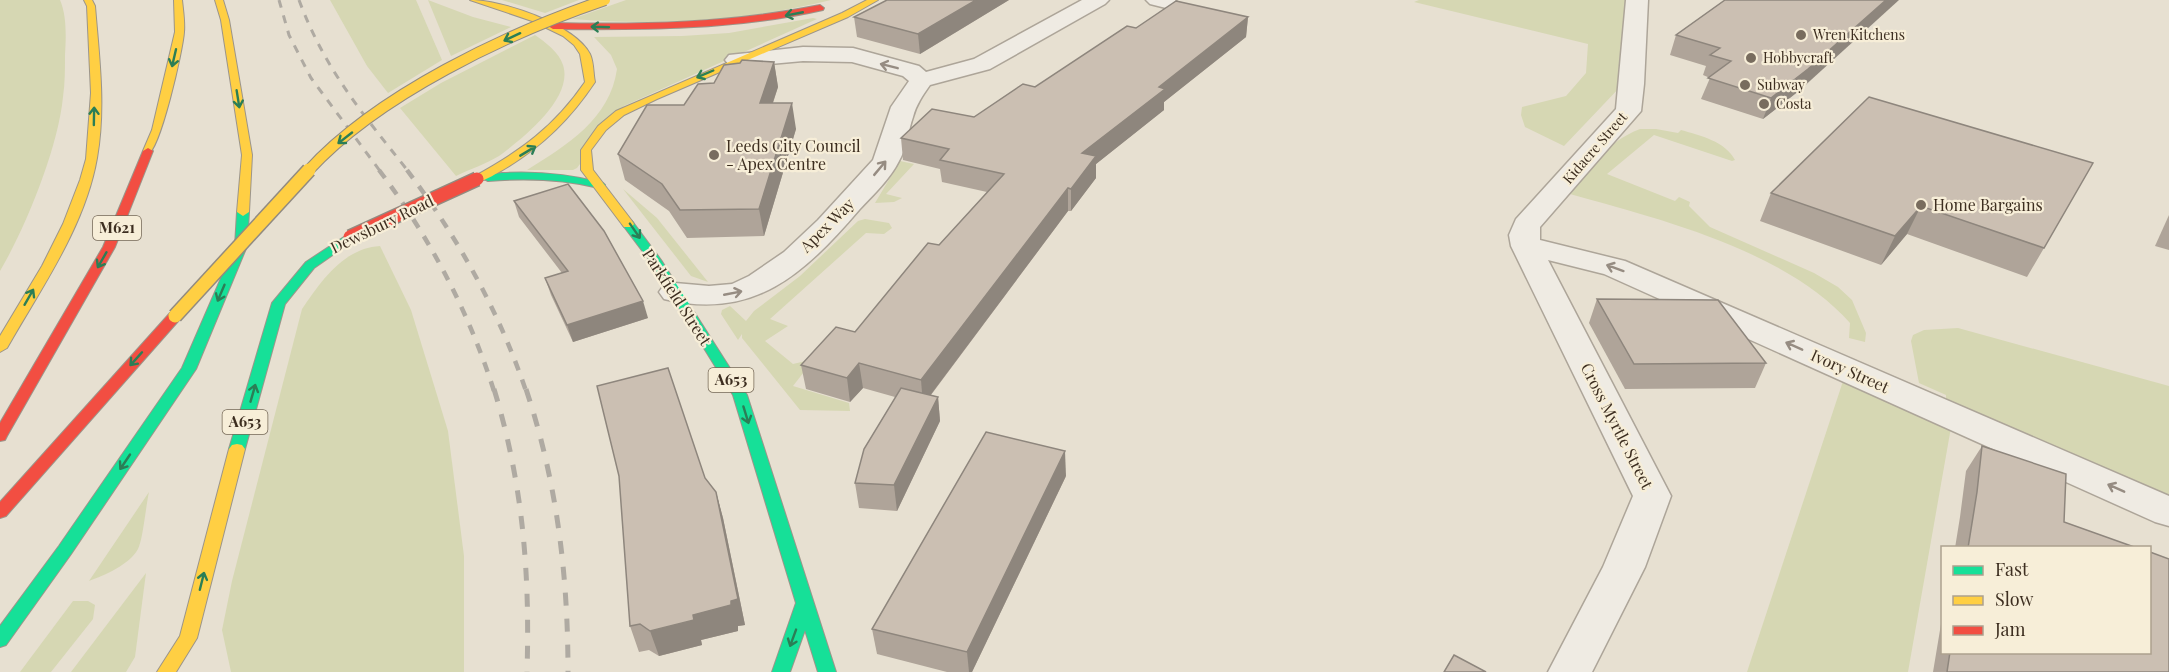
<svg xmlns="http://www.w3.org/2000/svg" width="2169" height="672" font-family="'Playfair Display',serif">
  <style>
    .green { fill: #d6d7b3 }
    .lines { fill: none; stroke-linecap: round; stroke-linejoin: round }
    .street-casing { stroke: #ada599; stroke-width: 3 }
    .fast-casing { stroke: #9c958a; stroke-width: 2 }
    .slow-casing { stroke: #9c958a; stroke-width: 2 }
    .jam-casing { stroke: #9c958a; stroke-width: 2 }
    .street { fill: #efebe3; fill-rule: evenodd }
    .fast { fill: #16e098; fill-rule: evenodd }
    .slow { fill: #ffcf43; fill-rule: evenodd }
    .jam { fill: #f24e42; fill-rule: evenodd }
    .rail-far2 { stroke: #afaaa2; stroke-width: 3; stroke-dasharray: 8 8; stroke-linecap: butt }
    .rail-far1 { stroke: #afaaa2; stroke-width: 4.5; stroke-dasharray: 10 10; stroke-linecap: butt }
    .rail { stroke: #afaaa2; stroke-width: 5; stroke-dasharray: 13 13; stroke-linecap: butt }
    .slow-bridge-far1-casing { stroke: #928b80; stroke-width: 12; stroke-linecap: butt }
    .slow-bridge-casing { stroke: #928b80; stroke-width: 16; stroke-linecap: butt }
    .jam-bridge-casing { stroke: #928b80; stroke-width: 16; stroke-linecap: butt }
    .slow-bridge-far1 { stroke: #ffcf43; stroke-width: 10 }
    .slow-bridge { stroke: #ffcf43; stroke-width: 13 }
    .jam-bridge { stroke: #f24e42; stroke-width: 13 }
    .wall { fill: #afa499 }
    .shaded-wall { fill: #8e867d }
    .building { fill: #cbbfb2; stroke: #8e867d; stroke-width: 1.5 }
    .oneway { stroke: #2b7e56 }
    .oneway2 { stroke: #968c82 }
    .poi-dot { fill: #786c5e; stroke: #f7eed8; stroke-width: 2 }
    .labels { text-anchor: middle; stroke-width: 4.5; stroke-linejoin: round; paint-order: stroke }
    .far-poi-label { font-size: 14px; fill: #3d2e20; stroke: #f7eed8; text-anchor: start }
    .far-street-label { font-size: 14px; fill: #3d2e20; stroke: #f7eed8 }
    .shield { fill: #f7eed8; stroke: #756857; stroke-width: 1.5 }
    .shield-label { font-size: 15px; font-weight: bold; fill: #3d2e20 }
    .poi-label { font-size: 16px; fill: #3d2e20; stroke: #f7eed8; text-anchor: start }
    .street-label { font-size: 16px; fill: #3d2e20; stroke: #f7eed8 }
  </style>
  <rect width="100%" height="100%" fill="#e7e0d1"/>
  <g class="green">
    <path d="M0,0h60c7,16 6,38 5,55 0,14 0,28 -2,42 -5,51 -37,130 -63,174z"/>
    <path d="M330,0h86l26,60 -54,33 -21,-27z"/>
    <path d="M428,0l45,17 38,10 -60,29z"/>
    <path d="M502,0h77l-34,13z"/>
    <path d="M626,0h205c-84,21 -174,26 -259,19z"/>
    <path d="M1419,0h207l-4,85 -58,61 -39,-19 -4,-12 1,-8 44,-11 20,-23 2,-29 -174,-42z"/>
    <path d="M813,18l4,1 -193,87 -47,62 -4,2h-46c40,-25 83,-51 90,-101l-6,-14 -17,-18 88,-1 47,-3z"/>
    <path d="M535,35c10,7 24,17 28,30 11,33 -41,74 -64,91 -13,8 -29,13 -43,20l-56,-68 41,-25z"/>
    <path d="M1640,129h16l22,4 3,-3c20,6 44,11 54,30l-3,1 -78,-26 -47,39 68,27 4,-4 11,5 -1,4 21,21 104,46 24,14 14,13 14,33 -1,9 -16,-4 1,-15c-63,-72 -190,-104 -280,-129 22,-27 36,-52 70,-65z"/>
    <path d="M900,161l14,3 -28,30 16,4 -8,4 -19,1z"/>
    <path d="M623,189l34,29 51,64 -17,-6z"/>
    <path d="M865,219l24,4 3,5 -8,6 -18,-1 -96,86 18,7 -23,15 28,23 21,-5 -21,27 56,17 1,8 -50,-1 -58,-72v-4l-4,6 -17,-26 1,-4 8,-4 16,15 8,-10 46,-35 58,-55z"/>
    <path d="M380,246l31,64 37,121 16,125v116h-233l-9,-42 10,-49 70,-272c19,-28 42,-61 78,-63z"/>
    <path d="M1958,328l211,58v109l-223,-95v-5l-27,-12 -8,-42 2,-6 11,-5z"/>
    <path d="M1847,369l106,47 -45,256h-161z"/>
    <path d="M149,492c-3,13 -6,47 -11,57 -9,16 -33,26 -49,32z"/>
    <path d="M146,573l-11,84 -9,15h-55z"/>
    <path d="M73,601h15l7,4 -2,14 -42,53h-31z"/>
  </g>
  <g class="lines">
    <g class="street-casing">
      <g id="street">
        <path d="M1082,0h27l-4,4 -115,65 -60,16c-7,10 -14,20 -17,32 -5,14 -6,30 -14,44 -9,18 -26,34 -40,49 -55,64 -105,111 -195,89l-5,-7 5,-7 11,-2 34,3 23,-2 17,-8 35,-24 34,-32 55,-60 18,-53 18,-26 -6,-5 -51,-14 -49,-1 -66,6 -8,-2 -4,-5 4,-5 74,-8 50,1 66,18 7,6 48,-13z"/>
        <path d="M1146,0h29l2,2 -4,4 -7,2 -16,-4z"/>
        <path d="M1626,0h22l-4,84 -3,27 -101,116v13l85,21 544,235v30l-14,-4 -551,-248 -56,-14 123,236 -26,71 -53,105h-44l55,-105 30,-71 -122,-250 -2,-11 7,-16 100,-110z"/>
      </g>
    </g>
    <g class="fast-casing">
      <g id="fast">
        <path d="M502,173c35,-2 67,1 101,10l2,2 -6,3c-37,-9 -73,-10 -111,-7l-6,-3 6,-3z"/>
        <path d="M243,208l6,4 -2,34 -51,123 -125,185 -65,91 -6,2v-21l59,-80 123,-178 53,-122 2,-34z"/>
        <path d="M628,220l4,1 29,39 86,135 89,277h-18l-13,-42 -15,42h-18l24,-69 -63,-208 -83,-134 -28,-37z"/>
        <path d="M350,233l6,4 -2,3 -40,28 -29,36 -40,145 -3,4h-10l-3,-4 43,-146 34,-41z"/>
      </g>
    </g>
    <g class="slow-casing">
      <g id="slow">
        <path d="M84,0h8l3,6c4,50 11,101 2,152 -12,69 -56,130 -90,190l-7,4v-16l42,-70 21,-42 17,-44 6,-21 5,-66 -4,-87z"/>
        <path d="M174,0h8c1,10 3,22 2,32 -1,18 -24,118 -36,122l-5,-3 9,-21 23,-98z"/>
        <path d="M215,0h8l6,20 23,135 -3,57 -6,4 -6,-4 5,-57 -21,-135z"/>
        <path d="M470,0c32,0 104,24 120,54 4,9 3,19 5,28 -24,36 -51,63 -89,86 -9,5 -19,12 -29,14l-4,-1v-4c48,-26 81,-50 112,-95l-5,-28 -6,-9 -11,-9 -31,-15z"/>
        <path d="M867,0h11l-30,17 -191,82 -33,16 -18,15 -15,20 2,20 39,51 2,3 -2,3h-8l-43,-57v-20l17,-24 18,-15 226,-98z"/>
        <path d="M237,444l5,1 3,4 -48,189 -21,34h-19l23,-36 49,-187 3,-4z"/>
      </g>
    </g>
    <g class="jam-casing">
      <g id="jam">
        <path d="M820,5l4,3 -1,2c-88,20 -180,20 -270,19l-5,-3 5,-3c90,2 178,0 267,-18z"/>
        <path d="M148,148l5,3 -38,96 -108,189 -2,4 -5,1v-18l103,-176 40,-96z"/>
        <path d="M175,312l7,4 -2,3 -174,197 -6,2v-16l170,-189z"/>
      </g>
    </g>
    <use href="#street" class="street"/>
    <use href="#fast" class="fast"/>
    <use href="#slow" class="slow"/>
    <use href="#jam" class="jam"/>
    <g class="rail-far2">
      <path d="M279,0l10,35 22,43 69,93"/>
      <path d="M299,0c26,70 64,114 109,171"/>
    </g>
    <g class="rail-far1">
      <path d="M379,170c50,66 90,142 115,221"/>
      <path d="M407,170c51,68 92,141 119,221"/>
    </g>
    <g class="rail">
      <path d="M494,389c29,95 36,184 33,283"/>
      <path d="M526,389c31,93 42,186 42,283"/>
    </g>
    <g class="slow-bridge-far1-casing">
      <path id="slow-bridge-far1" d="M308,171c69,-76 200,-138 297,-171"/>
    </g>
    <g class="slow-bridge-casing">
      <path id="slow-bridge" d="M175,316l134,-146"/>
    </g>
    <g class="jam-bridge-casing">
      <path id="jam-bridge" d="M350,237l127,-58"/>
    </g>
    <use href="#slow-bridge-far1" class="slow-bridge-far1"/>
    <use href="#slow-bridge" class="slow-bridge"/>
    <use href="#jam-bridge" class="jam-bridge"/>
  </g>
  <g class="wall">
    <path d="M1009,0l-89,54 -63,-17 -3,-20z"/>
    <path d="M1725,0l75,90 -37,29 -62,-20 9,-21 -7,-3 3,-9 -36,-11 6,-20z"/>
    <path d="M1248,17l-2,20 -82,65v8l-68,54v14l-25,33h-3l-137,184 7,2 2,24 -43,90 -38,-3 -4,-25 40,-86 -32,-9 -13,14 -44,-13 -5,-24 54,-33 84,-87 48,-53 -45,-10 -2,-13 -37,-9 -2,-22 73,-21 61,-30 101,-59z"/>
    <path d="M774,62l4,25 -5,16 23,26 -32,107 -77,2 -18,-27 -44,-31 -7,-26 96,-71z"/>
    <path d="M1869,97l175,151 -17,29 -120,-43 -26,31 -121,-44 11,-28z"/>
    <path d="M514,201l134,117 -75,24 -22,-47 -6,-17 17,-5 -43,-56z"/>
    <path d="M2169,215v35l-14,-4z"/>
    <path d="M1597,299l169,64 -11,25 -130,1 -36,-66z"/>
    <path d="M1982,446l82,76 73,26h-182l5,-31 6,-46z"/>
    <path d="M1066,476l-94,196h-25l-70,-18 -5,-25z"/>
    <path d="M705,478l11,14 7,26 22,107 -7,1v5l-37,9 1,5 -43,11 -10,-6 -10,2 -9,-26z"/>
    <path d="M1942,618v34h208l19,20h-236z"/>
  </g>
  <g class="shaded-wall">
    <path d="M976,0h33l-89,54 -2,-20z"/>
    <path d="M1886,0h13l-99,90 -37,29 8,-21z"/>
    <path d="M1248,17l-2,20 -82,65v8l-68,54v14l-25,33v-22l11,-36 77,-66z"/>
    <path d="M774,62l4,25 -14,42 -4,-26z"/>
    <path d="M792,103l4,26 -32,107 -5,-27z"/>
    <path d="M1068,188v23l-145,194 -2,-25z"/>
    <path d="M1921,206l-14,28 -26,31 14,-29z"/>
    <path d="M643,301l5,17 -75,24 -6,-17z"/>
    <path d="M859,363l4,25 -13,14 -3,-24z"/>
    <path d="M938,397l2,24 -43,90 -3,-26z"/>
    <path d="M1065,451l1,25 -94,196h-3l-2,-20z"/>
    <path d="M716,492l7,26 22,107 -7,1v5l-37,9 1,5 -43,11 -9,-25z"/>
  </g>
  <g class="building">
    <path d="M887,0h89l-58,34 -64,-17z"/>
    <path d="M1725,0h161l-78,69 -37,29 -63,-20 23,-17 -21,-6 10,-7 -44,-13z"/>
    <path d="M1176,1l72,16 -89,70 6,2 -83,64 14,3 -25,33 -3,-1 -147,192 -62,-17 -12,15 -46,-13 35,-38 19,5 73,-89 11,2 65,-71 -64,-14 9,-11 -48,-11 31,-29 42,8 49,-33 12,3 92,-61 9,2z"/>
    <path d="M742,60l32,2 -14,41h32l-33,106 -79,1 -18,-26 -44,-30 29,-49h37l14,-21 16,-1 10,-18 16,-2z"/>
    <path d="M1869,97l224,66 -49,85 -123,-42 -26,30 -124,-43z"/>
    <path d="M568,184l36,47 39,70 -76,24 -22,-47 23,-7 -54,-70z"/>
    <path d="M1597,299l121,1 48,63 -132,1z"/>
    <path d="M668,368l37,110 11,14 22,107 -7,2v4l-38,10 1,5 -44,11 -10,-7 -10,2 -11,-150 -22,-90z"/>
    <path d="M901,388l37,9 -44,88 -39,-2 9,-34z"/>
    <path d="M986,432l79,19 -98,201 -95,-23z"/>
    <path d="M1982,446l84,28 -2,48 73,26h-169l9,-56z"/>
    <path d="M2150,552l19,7v113h-222l3,-20h200z"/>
    <path d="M1454,655l32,17h-42z"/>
  </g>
  <defs><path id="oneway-shaft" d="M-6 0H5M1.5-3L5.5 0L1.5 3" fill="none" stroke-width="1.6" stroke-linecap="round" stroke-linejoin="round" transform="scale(1.5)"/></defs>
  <g class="oneway">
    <use href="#oneway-shaft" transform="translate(794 14) rotate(169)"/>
    <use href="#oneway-shaft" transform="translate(600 27) rotate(-178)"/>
    <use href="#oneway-shaft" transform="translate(512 37) rotate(155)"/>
    <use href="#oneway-shaft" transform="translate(174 58) rotate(103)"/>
    <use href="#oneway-shaft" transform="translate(705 74) rotate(157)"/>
    <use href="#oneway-shaft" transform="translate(238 99) rotate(81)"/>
    <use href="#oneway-shaft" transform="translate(94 116) rotate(-89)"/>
    <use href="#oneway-shaft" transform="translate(345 138) rotate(142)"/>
    <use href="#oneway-shaft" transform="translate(528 151) rotate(-31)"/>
    <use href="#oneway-shaft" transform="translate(635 231) rotate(55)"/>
    <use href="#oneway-shaft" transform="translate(102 260) rotate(120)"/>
    <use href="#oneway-shaft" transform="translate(221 293) rotate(113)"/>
    <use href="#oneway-shaft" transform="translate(29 297) rotate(-60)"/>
    <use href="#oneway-shaft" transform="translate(136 359) rotate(132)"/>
    <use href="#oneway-shaft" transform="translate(253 393) rotate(-74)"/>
    <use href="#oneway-shaft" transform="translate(746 415) rotate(73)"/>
    <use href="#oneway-shaft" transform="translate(125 462) rotate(124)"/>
    <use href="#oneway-shaft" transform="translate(202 581) rotate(-76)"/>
    <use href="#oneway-shaft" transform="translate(793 638) rotate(110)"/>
  </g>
  <g class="oneway2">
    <use href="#oneway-shaft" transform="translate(889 66) rotate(-166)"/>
    <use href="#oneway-shaft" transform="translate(880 168) rotate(-50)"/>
    <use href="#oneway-shaft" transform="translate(1615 268) rotate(-160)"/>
    <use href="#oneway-shaft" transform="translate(733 293) rotate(-11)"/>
    <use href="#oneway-shaft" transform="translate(1794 346) rotate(-156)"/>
    <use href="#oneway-shaft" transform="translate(2116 488) rotate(-156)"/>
  </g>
  <g class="poi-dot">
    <circle cx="1801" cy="35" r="6"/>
    <circle cx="1751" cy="58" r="6"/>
    <circle cx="1745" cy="85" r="6"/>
    <circle cx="1764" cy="104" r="6"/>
    <circle cx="714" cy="155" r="6"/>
    <circle cx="1921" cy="205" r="6"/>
  </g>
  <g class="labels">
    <g class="far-poi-label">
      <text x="1813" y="40">Wren Kitchens</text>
      <text x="1763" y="63">Hobbycraft</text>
      <text x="1757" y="90">Subway</text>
      <text x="1776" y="109">Costa</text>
    </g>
    <g class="far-street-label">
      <text transform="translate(1595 148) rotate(-49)" y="5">Kidacre Street</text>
    </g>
    <g class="shield">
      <rect x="93" y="216" width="48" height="24" rx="4.5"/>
      <rect x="708.5" y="368" width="45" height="24" rx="4.5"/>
      <rect x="222.5" y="410" width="45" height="24" rx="4.5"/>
    </g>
    <g class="shield-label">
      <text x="117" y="233">M621</text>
      <text x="731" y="385">A653</text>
      <text x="245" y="427">A653</text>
    </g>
    <g class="poi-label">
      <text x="726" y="152">Leeds City Council<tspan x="726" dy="18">- Apex Centre</tspan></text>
      <text x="1933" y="211">Home Bargains</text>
    </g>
    <g class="street-label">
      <text transform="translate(382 224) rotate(-26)" y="6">Dewsbury Road</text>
      <text transform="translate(827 225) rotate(-45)" y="6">Apex Way</text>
      <text transform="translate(677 297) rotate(57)" y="6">Parkfield Street</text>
      <text transform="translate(1850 371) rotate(24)" y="6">Ivory Street</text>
      <text transform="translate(1617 426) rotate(63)" y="6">Cross Myrtle Street</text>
    </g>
  </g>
  <rect x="1941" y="546" width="210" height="108" fill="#f7eed8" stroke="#ada18e" stroke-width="1.5"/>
  <rect x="1953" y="566" width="30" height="9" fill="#16e098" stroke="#ada18e" stroke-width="1.5"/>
  <text x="1995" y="576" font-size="18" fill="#3d2e20">Fast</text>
  <rect x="1953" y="596" width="30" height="9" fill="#ffcf43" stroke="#ada18e" stroke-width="1.5"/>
  <text x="1995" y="606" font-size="18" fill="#3d2e20">Slow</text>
  <rect x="1953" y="626" width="30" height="9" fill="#f24e42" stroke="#ada18e" stroke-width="1.5"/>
  <text x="1995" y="636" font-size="18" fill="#3d2e20">Jam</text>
</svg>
